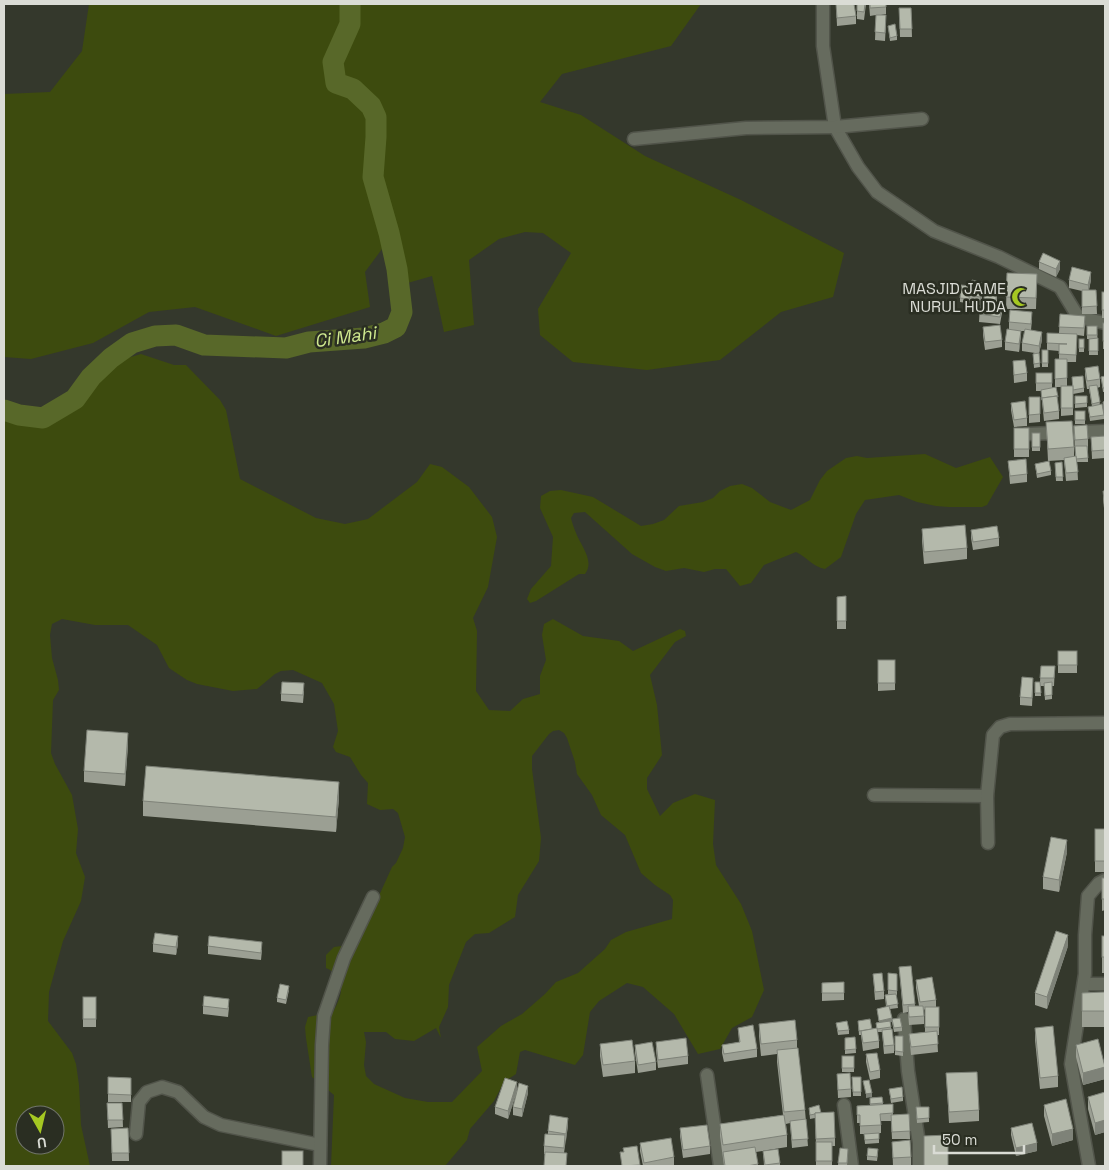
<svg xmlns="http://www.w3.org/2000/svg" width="1109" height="1170" font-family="'Space Grotesk',sans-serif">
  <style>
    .green { fill: #3d4b0e; fill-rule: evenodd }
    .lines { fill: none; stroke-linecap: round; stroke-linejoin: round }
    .river { stroke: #586829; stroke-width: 21 }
    .minor-casing { stroke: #51544a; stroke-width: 15 }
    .minor { stroke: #666b5e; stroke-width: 12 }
    .wall { fill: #9b9f93 }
    .shaded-wall { fill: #7e8278 }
    .building { fill: #b4b9ab; stroke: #7e8278 }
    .labels { text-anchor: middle; stroke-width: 5; stroke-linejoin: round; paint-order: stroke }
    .poi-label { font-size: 16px; fill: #dadcd5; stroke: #2a2e22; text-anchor: end }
    .water-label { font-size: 18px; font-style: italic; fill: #d0ea8f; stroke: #2a2e22 }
  </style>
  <rect width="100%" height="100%" fill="#34382c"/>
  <g class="green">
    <path d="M89,4h612l-30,42 -109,28 -22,28 41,13 64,41 96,44 103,53 -11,44 -52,15 -61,48 -73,10 -74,-8 -33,-27 -2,-26 33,-56 -28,-20 -18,-1 -26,7 -30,21 5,65 -30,7 -12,-56 -28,8 -22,-35 -17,23 5,35 -94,29 -81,-29 -46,5 -56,31 -62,16 -27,-2v-263l46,-2 32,-41z"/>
    <path d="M141,354l33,11h12l34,35 6,10 14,69 76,39 29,6 23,-5 49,-37 13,-18 12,3 27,20 23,30 5,20 -9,50 -15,31 4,13 -1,60 13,19 21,1 13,-12 17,-5v-18l6,-16 -4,-25 2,-11 9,-5 30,17 36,5 14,10 47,-22 5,2 1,5 -11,6 -25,33 7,30 5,50 -15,23v11l13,27 13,-13 22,-9 20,6 -2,44 3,21 25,39 11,27 12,59 -12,27 -20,11 -12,21 -22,5 -24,-40 -31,-27 -16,-4 -28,18 -9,11 -7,43 -8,10 -50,-15 -5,2 -4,22 -12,8 -10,19 -24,28 -3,11 -22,26h-114l3,-71 -22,-18 -6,-39 -1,-11 3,-10 25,-5c10,-18 14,-35 -7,-44v-13l8,-8 23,-3 35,-77 4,-4 7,-15 2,-11 -7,-24 -5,-4 -13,1 -13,-6 1,-21 -7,-8 -11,-18 -14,-5 -3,-5 5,-16 -4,-27 -12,-21 -29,-13 -12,1 -6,3 -18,15 -24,2 -36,-7 -10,-4 -18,-12 -12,-23 -29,-20h-33l-33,-6 -10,5 -2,11 2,23 6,22 1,10 -6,10 -2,53 4,11 17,31 6,34 -2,24 9,24 -4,24 -18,40 -14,51 -1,29 24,32 4,11 3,21 2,40 9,41h-86v-748l37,-10 37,-5 39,-42zM559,730l5,3 3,5 8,24 2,12 15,21 9,20 24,20 16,38 14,12 15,10 3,5 -1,19 -46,13 -15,8 -6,9 -27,24 -22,9 -11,12 -23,20 -21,12 -24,21 5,24 -30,31h-24l-23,-4 -31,-14 -8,-8 -2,-11 2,-23 -2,-10h22l9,7 19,2 22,-13 5,10 -2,-11 9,-20 1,-22 17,-43 9,-8 14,-1 26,-16 3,-22 21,-34 2,-23 -9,-69v-13l17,-22 4,-3zM25,1115h30v30h-30z"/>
    <path d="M925,454l31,14 34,-11 13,20 -16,28 -5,2h-33l-13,-1 -19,-4 -18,-7 -34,5 -9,14 -15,43 -16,12c-13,-3 -17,-11 -29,-17l-32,13 -13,18 -11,3 -14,-17h-11l-11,3 -20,-4 -18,3 -11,-4 -23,-13 -47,-42 -11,1 -3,5c1,5 3,10 5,15 5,13 19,28 9,41h-6l-43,27 -6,2 -3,-4 4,-10 20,-23 2,-29 -13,-29 1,-12 9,-5 11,-1 32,7 48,29 12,-2 11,-4 15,-14 24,-4 10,-4 7,-7 10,-5 12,-2 10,4 18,14 21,8 19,-10 10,-20 7,-9 19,-13 11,-2 10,2z"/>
  </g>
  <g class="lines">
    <path class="river" d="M4,410l15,5 24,3 32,-19 16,-22 20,-19 21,-15 23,-7 21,-1 28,10 82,3 23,-6 55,-4 20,-5 12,-6 6,-15 -5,-43 -8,-36 -16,-56 3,-40v-20l-5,-11 -18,-17 -17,-6 -3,-21 17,-38v-20"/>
    <g class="minor-casing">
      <g id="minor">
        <path d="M823,4v42l12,81 23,40 19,25 57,39 65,26 61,30 17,28 10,4 18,4"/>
        <path d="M634,139l112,-11 89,-1 87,-8"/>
        <path d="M1027,434l78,-3"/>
        <path d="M874,795l113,1"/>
        <path d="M988,843l-1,-47 6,-61 7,-8 10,-3 95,-1"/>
        <path d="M1084,984h21"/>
        <path d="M904,1019l4,52 11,72v23"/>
        <path d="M707,1075l13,91"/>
        <path d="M844,1105l8,61"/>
        <path d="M136,1134l3,-32 8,-10 15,-5 16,5 26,25 17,8 99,20"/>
        <path d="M320,1166l2,-121 2,-29 20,-58 29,-61"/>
        <path d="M1089,1166l-18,-102 1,-7 13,-83v-39l3,-39 11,-13 6,-3"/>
      </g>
    </g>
    <use href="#minor" class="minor"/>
  </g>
  <g class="wall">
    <path d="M836,4l20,12v8l-19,2z"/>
    <path d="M857,4h9l-2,16 -7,-1z"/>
    <path d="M869,4h17v10l-5,1 5,8 -1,18 -10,-1 1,-25 -6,1z"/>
    <path d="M899,8h12l1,29h-12z"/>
    <path d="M888,26l9,10v4l-7,1z"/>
    <path d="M1039,262l21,7 -4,8 -17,-8z"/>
    <path d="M1007,273l30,1 -1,35h-30z"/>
    <path d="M1069,280h22l-2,10h7l1,24h-15v-23l-13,-3z"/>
    <path d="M985,285l12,9v11l5,8 -2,11 -21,-2 1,-17 -20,-3v-4l23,-7 -2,12h3z"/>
    <rect x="1102" y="292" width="3" height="26"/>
    <path d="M1060,314l25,9 -1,13 -7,-1 -1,27h-9v24h5v-9l12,11v4l-11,2v21l-12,1v-29h-6v-28h4v-8l-11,-1v17h-6v-17h5v-7l12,-10z"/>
    <path d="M1032,320l-1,10 11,10 -3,13 1,14 -6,1 -1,-14 2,-1 -13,-2v-8l3,-12h-4l-2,21 -14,-2v-8l4,-13v-7z"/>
    <rect x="1103" y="323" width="2" height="26"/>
    <path d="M1087,326h10l1,29h-9v-16h-2z"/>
    <path d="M983,327l19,13v7l-17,3 -2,-15z"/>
    <rect x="1079" y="339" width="5" height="13"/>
    <path d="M1013,361l14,12v8l-13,2z"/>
    <path d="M1085,368l15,11v8l-3,1 3,17 4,10v4l-14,2 -2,-14 4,-1 -3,-17h-2l-2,-14z"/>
    <path d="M1036,373h16v15l7,23v8l-15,2 -3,-30h-5z"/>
    <path d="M1105,376v16h-2l-2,-15z"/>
    <path d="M1075,396l12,7v4l-12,1z"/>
    <path d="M1029,397h11v25l-11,1z"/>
    <path d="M1011,403l16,15v8l-13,1 -3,-17z"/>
    <rect x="1075" y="411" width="10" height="13"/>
    <path d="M1046,422l28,25v10l1,-1 -1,-30 14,13v23h-11l1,18 -12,1 -2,-21 -16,1z"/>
    <rect x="1014" y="428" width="15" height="29"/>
    <rect x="1032" y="433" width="8" height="18"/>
    <path d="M1105,436v22l-13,1 -1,-22z"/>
    <path d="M1008,461l19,13v8l-17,2z"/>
    <path d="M1062,462l1,19h-7l-1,-18z"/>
    <path d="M1035,464l16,7v4l-14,3z"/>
    <path d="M1103,491h2v26l-2,-18z"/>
    <path d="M922,529l45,19v11l-43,5 -2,-23z"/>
    <path d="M971,530l28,8v8l-26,4 -2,-12z"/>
    <path d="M846,596v33h-9v-32z"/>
    <rect x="1058" y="651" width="19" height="22"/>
    <path d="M878,660h17v30l-17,1z"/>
    <path d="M1041,666h14l-1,20h-2v13l-7,1 -1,-14h-4l1,10h-6v-14h5z"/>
    <path d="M1033,686l-1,20 -12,-1v-8z"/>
    <path d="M304,691l-1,12 -22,-2v-7z"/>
    <path d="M128,745l-3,41 -41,-4v-11z"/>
    <path d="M339,798l-3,34 -193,-16v-15z"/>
    <rect x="1095" y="829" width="10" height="43"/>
    <path d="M1067,852l-8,40 -16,-3v-12z"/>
    <path d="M1102,878h3v32l-3,1z"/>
    <rect x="1102" y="936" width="3" height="37"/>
    <path d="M153,944h25l-2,11 -23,-3z"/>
    <path d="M208,946l54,4 -1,10 -53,-6z"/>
    <path d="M1068,946l-21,63 -12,-4v-12z"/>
    <path d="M911,966l4,40h4l-3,-18v-8l20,20v7h3v28h-2l1,17 -27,3 -2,-21 16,-2v-23l-1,1v14l-15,1 -1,-13 -5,1 -4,-46z"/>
    <path d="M888,973l9,1v21h-1l2,13 -8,1 2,10 10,8v4l-8,1 -2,-10h-2l4,23v8l-10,1 -2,-22h-5l2,9v7l-16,3 -2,-16h-2l-1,-14 14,8 4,-1v-5l3,-1 -2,-13 9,-2 -1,-12 5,-1h-2z"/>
    <path d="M873,974l11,17v8l-9,1z"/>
    <path d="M844,982v18l-22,1v-18z"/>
    <path d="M289,990l-3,14 -9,-2v-4z"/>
    <path d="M1105,992v35h-23v-34z"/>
    <rect x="83" y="997" width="13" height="30"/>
    <path d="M203,1006l26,1 -1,10 -25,-3z"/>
    <path d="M836,1023l13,7v4l-11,1z"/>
    <path d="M759,1024l38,16v8l8,62 3,36 -16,2 -2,-25 -4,1 1,11v12l-31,5 2,14h-34l-4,-30v-12l63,-9 -6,-53v-8l-16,2 -2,-20z"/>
    <path d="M738,1028l19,21v8l-33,5 -2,-9v-8l17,-3z"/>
    <path d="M1035,1028l23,48v11l-18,2 -5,-49z"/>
    <path d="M895,1036h8v20l-8,-1z"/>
    <path d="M855,1037l1,16 -11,1v-16z"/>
    <path d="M656,1042l32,14v8l-30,4 -2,-18z"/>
    <path d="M600,1044l35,17v12l-32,4 -3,-21z"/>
    <path d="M635,1045l21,17v8l-18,3 -3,-20z"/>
    <path d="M1076,1045l29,22v12l-22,6 -7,-28z"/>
    <path d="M866,1054l14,16v8l-10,2 -4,-18z"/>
    <rect x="842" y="1056" width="12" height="16"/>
    <path d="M946,1073l33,37v11l-30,2z"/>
    <path d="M837,1074l14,15v8l-13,1z"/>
    <path d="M108,1077l23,1v24h-23z"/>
    <path d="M852,1077h9v19h-8z"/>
    <path d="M889,1089l14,8v4l-12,2z"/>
    <path d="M517,1090l11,3 -6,24 -9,-2v-8l4,-16 -9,28 -13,-5v-7z"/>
    <path d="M1105,1092v40l-10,3 -7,-26v-12z"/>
    <path d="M882,1097l1,7h10v11l16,-1 1,25h-18l-1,-18h-10v12l-14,1 12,-1v10l-14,1 -1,-10h-4v-11h-3v-17l13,-1v-7z"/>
    <path d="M107,1103h15l1,24 -15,1z"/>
    <path d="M1044,1105l29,35 -21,6 -8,-30z"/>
    <path d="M916,1107h13v15l-12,1z"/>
    <path d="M809,1108l12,5 14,25v8h-3v20l6,-1 2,-17 8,1 -1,17h-31v-21l-1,-27 -5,1z"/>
    <path d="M568,1125l-4,28 -20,1v-8l4,-12v-3z"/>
    <path d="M128,1128l1,33h-17l-1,-32z"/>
    <path d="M680,1128l30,18v8l-27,4 -3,-22z"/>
    <path d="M1011,1128l26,23 -21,5 -5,-21z"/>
    <path d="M892,1142l19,15v8l-18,1z"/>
    <path d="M640,1143l34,14v8l-6,1h-25l-3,-15z"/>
    <path d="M763,1151l17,12v3h-16z"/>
    <path d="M878,1153l-1,8 -10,-1v-4z"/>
  </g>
  <g class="shaded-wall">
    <path d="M1060,261v8l-4,8v-8z"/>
    <path d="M1091,272v8l-3,13v-8z"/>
    <path d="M983,283v8l-3,14v-8z"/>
    <path d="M1021,331v7l-2,14v-8z"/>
    <path d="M1042,332v8l-3,14v-8z"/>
    <path d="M128,733v12l-3,41v-12z"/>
    <path d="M339,782v16l-3,34v-15z"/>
    <path d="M1067,840v12l-8,40v-12z"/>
    <path d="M1068,935v11l-21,63v-12z"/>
    <path d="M178,936v8l-2,11v-8z"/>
    <path d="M892,1018v4l-13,3v-4z"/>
    <path d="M1105,1067v12l-22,6v-12z"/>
    <path d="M517,1082v8l-9,29v-8z"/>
    <path d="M528,1086v7l-6,24v-8z"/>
    <path d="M872,1093v4l-6,1v-4z"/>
    <path d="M568,1118v7l-2,16v-7z"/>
    <path d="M1105,1120v12l-10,3v-12z"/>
    <path d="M1073,1129v11l-21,6v-12z"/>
    <path d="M1037,1143v8l-21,5v-8z"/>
  </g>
  <g class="building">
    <path d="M836,4h18l2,12 -19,2z"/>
    <path d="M857,4h8l-1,8 -7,-1z"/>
    <path d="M870,4h16v3l-16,1z"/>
    <path d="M899,8h12l1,21h-12z"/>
    <path d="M876,15h10l-1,18 -10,-1z"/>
    <path d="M895,24l2,12 -7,2 -2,-12z"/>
    <path d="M1043,253l17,8 -4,8 -17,-7z"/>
    <path d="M1072,267l19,5 -3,13 -19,-5z"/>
    <path d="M1007,273l30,1 -1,24 -30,-1z"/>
    <path d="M972,280l11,3 -3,14 -11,-2z"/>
    <path d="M961,285l9,1 -1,13 -9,-1z"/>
    <path d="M985,285l12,1 -1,14 -12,-1z"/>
    <path d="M1082,290h14l1,16 -15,1z"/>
    <rect x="1102" y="292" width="3" height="18"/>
    <path d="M981,303l21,2 -2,12 -21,-3z"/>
    <path d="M1010,310l22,2 -1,12 -22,-2z"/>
    <path d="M1060,314l25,2 -1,12 -25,-1z"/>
    <rect x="1103" y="323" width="2" height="18"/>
    <path d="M1000,325l2,15 -17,2 -2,-15z"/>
    <rect x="1087" y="326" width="10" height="9"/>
    <path d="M1007,329l14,2 -2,13 -14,-2z"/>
    <path d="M1025,329l17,3 -3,14 -17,-3z"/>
    <path d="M1047,333l30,1 -1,21 -17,-1v-10h8l-20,-1z"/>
    <path d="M1098,338v13h-9v-12z"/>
    <rect x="1079" y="339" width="5" height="9"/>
    <rect x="1042" y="350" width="6" height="13"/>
    <path d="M1039,353l1,10 -6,1 -1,-10z"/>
    <path d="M1055,359h12v19l-12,1z"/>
    <path d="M1025,360l2,13 -13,2 -1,-14z"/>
    <path d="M1098,366l2,13 -13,2 -2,-13z"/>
    <rect x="1036" y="373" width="16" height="10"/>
    <path d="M1083,376l1,12 -11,2 -1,-13z"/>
    <path d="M1105,376v12h-2l-2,-11z"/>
    <path d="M1097,385l3,17 -8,2 -3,-18z"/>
    <rect x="1061" y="386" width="12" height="22"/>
    <path d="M1056,387l2,10 -1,-1 -15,2v2l-1,-10z"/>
    <path d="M1057,396l2,15 -15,2 -2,-15z"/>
    <path d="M1075,396h12v7l-12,1z"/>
    <path d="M1029,397h11v17l-11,1z"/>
    <path d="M1025,401l2,17 -13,2 -3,-17z"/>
    <path d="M1105,401v12l-1,1 -1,-12z"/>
    <path d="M1102,404l2,11 -14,2 -2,-10z"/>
    <rect x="1075" y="411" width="10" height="9"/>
    <path d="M1072,421l2,26 -26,2 -2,-27z"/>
    <path d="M1087,425l1,14 -13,1 -1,-14z"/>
    <rect x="1014" y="428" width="15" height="21"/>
    <rect x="1032" y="433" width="8" height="14"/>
    <path d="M1105,436v14l-13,1 -1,-14z"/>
    <path d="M1075,446h12l1,12 -12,1z"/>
    <path d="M1076,456l2,16 -12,1 -2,-15z"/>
    <path d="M1026,459l1,15 -17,2 -2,-15z"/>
    <path d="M1049,461l2,10 -14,3 -2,-10z"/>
    <path d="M1062,462l1,15h-7l-1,-14z"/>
    <path d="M1103,491h2v18z"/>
    <path d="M965,525l2,23 -43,4 -2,-23z"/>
    <path d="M997,526l2,12 -26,4 -2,-12z"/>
    <path d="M846,596v25h-9v-24z"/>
    <rect x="1058" y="651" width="19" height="14"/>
    <rect x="878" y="660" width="17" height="23"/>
    <path d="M1041,666h14l-1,12h-14z"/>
    <path d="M1022,677l11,1 -1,20 -12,-1z"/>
    <path d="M282,682l22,1 -1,12 -22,-1z"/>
    <path d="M1035,682h5l1,11h-6z"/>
    <path d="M1052,682v13l-7,1 -1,-13z"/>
    <path d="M87,730l41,3 -3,41 -41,-3z"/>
    <path d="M146,766l193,16 -3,35 -193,-16z"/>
    <rect x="1095" y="829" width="10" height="32"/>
    <path d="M1051,837l16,3 -8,40 -16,-3z"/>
    <rect x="1102" y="878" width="3" height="21"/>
    <path d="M1056,931l12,4 -21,62 -12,-4z"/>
    <path d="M155,933l23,3 -2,11 -23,-3z"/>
    <path d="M209,936l53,6 -1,11 -53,-7z"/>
    <rect x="1102" y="936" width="3" height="21"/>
    <path d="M911,966l4,38 -12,1 -4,-38z"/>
    <path d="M882,973l2,18 -9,1 -2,-18z"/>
    <path d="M888,973l9,1v17l-9,-1z"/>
    <path d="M932,977l4,23 -16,2 -4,-22z"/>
    <path d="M844,982v11h-22v-10z"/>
    <path d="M280,984l9,2 -3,14 -9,-2z"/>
    <path d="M1105,992v19h-23v-18z"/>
    <path d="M896,994l2,10 -11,2 -2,-11z"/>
    <path d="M204,996l25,3 -1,10 -25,-3z"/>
    <rect x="83" y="997" width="13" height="22"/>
    <path d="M889,1006l3,12 -13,3 -2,-12z"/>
    <path d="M908,1006h15l1,10 -15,1z"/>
    <rect x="925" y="1007" width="14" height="20"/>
    <path d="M900,1018l2,9 -8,1 -2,-9z"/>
    <path d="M870,1019l2,10 -13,2 -1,-10z"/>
    <path d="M795,1020l2,20 -36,4 -2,-20z"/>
    <path d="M847,1021l2,9 -11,1 -2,-8z"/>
    <path d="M890,1021l1,6 -14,2 -1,-6z"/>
    <path d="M753,1025l4,24 -33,5 -2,-9 18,-3 -2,-14z"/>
    <path d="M1053,1026l5,50 -18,2 -5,-50z"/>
    <path d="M877,1028l2,13 -16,2 -2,-12z"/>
    <path d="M892,1029l2,16 -10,1 -2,-16z"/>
    <path d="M937,1031l1,13 -27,3 -2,-13z"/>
    <path d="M895,1036h8v16l-8,-1z"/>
    <path d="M855,1037l1,12 -11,1v-12z"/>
    <path d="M686,1038l2,18 -30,4 -2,-18z"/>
    <path d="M1098,1039l7,28 -22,6 -7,-28z"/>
    <path d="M632,1040l3,21 -32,4 -3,-21z"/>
    <path d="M652,1042l4,20 -18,3 -3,-20z"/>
    <path d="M798,1048l7,62 -21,2 -7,-62z"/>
    <path d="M877,1053l3,17 -10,2 -4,-18z"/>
    <rect x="842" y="1056" width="12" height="12"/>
    <path d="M977,1072l2,38 -30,2 -3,-39z"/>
    <path d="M850,1073l1,16 -13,1 -1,-16z"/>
    <path d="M108,1077l23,1v17l-23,-1z"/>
    <path d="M852,1077h9v15h-8z"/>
    <path d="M505,1078l12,4 -9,29 -13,-4z"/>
    <path d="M869,1080l3,13 -6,1 -3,-13z"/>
    <path d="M519,1083l9,3 -6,23 -9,-2z"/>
    <path d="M902,1087l1,10 -12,2 -2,-10z"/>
    <path d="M1105,1092v28l-10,3 -7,-26z"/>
    <path d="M882,1097l1,6 -13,1v-6z"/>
    <path d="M1066,1099l7,30 -21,5 -8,-29z"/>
    <path d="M107,1103h15l1,17h-15z"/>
    <path d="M893,1104v9l-13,1 1,11 -21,1v-11h-3v-9z"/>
    <path d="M819,1105l2,8h-6v1l-5,1 -1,-7z"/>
    <path d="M916,1107h13v11l-12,1z"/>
    <path d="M834,1112l1,26 -19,1 -1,-26z"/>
    <path d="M909,1114l1,17 -18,1 -1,-17z"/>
    <path d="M550,1115l18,3 -2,16 -18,-3z"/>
    <path d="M784,1115l3,20 -64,10 -3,-21z"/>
    <path d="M806,1119l2,20 -16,1 -2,-19z"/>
    <path d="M1032,1123l5,20 -21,5 -5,-20z"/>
    <path d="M707,1125l3,21 -27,4 -3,-22z"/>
    <path d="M128,1128l1,25h-17l-1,-24z"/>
    <path d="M879,1133v6l-14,1 -1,-6z"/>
    <path d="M545,1134l20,1 -1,13 -20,-2z"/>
    <path d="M948,1135v31h-24v-30z"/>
    <path d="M671,1138l3,19 -30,6 -4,-20z"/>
    <path d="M910,1140l1,17 -18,1 -1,-16z"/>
    <rect x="816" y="1142" width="16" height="19"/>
    <path d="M637,1146l3,19 -18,1 -2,-14h4l-1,-4z"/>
    <path d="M755,1147l3,17 -11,2h-22l-2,-14z"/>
    <path d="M840,1148l8,1 -1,14h-9z"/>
    <path d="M868,1148l10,1 -1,8 -10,-1z"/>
    <path d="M778,1149l2,14 -15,2 -2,-14z"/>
    <rect x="282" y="1151" width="21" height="15"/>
    <path d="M545,1152l22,1 -1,13h-22z"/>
  </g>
  <defs>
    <g id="mosque-bare" transform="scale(1.5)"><path d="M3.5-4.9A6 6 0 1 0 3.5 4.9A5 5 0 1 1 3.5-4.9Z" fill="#a5c822" stroke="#2a2e22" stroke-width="2.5" paint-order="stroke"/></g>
  </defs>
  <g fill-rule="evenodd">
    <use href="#mosque-bare" x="1021" y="297"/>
  </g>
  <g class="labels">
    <g class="poi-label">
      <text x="1006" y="294">MASJID JAME<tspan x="1006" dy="18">NURUL HUDA</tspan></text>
    </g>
    <g class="water-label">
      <text transform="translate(345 337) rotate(-8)" y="6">Ci Mahi</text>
    </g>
  </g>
  <rect width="1109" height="1170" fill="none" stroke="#dadcd5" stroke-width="10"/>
  <g transform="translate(40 1130) rotate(172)"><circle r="24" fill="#2a2e22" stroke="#70746a"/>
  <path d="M0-4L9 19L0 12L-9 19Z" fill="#a5c822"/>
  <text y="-8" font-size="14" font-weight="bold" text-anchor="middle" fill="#dadcd5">U</text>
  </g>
  <path d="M934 1145v8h90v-8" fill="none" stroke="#dadcd5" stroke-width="2.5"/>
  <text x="942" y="1145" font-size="15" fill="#dadcd5" stroke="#2a2e22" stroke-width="4" paint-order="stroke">50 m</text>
</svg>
